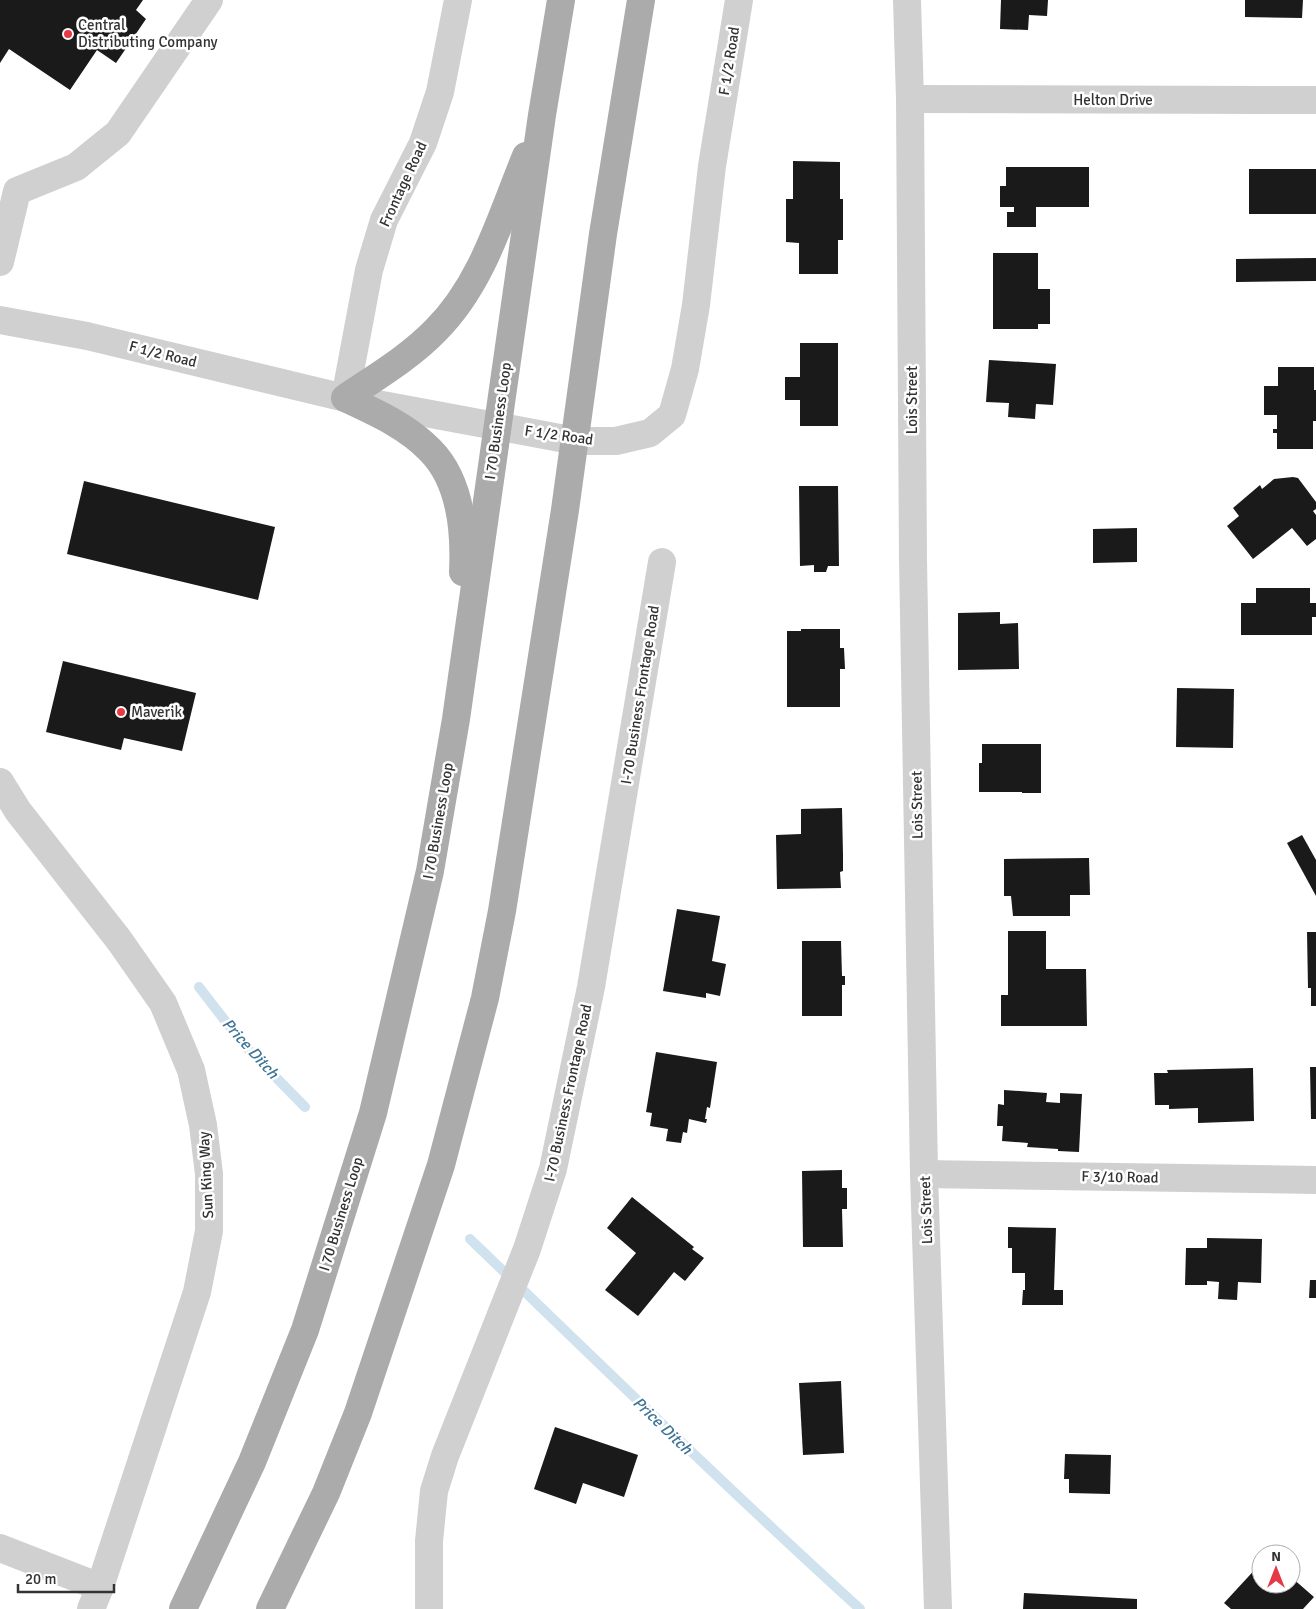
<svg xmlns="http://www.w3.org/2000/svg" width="1316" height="1609" font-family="Signika,sans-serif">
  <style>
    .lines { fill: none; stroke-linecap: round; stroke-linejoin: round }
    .stream { stroke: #cfe2ee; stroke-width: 10 }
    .building { fill: #1a1a1a }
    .minor { stroke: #d0d0d0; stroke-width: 28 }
    .major { stroke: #ababab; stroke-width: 28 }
    .poi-dot { fill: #e63946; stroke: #fff; stroke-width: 2 }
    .labels { text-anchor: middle; stroke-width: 5; stroke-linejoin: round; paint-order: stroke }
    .poi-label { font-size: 15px; fill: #333; stroke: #fff; text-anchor: start }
    .street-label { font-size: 15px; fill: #333; stroke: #fff }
    .water-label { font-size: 16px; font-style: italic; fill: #3f7597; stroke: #fff }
  </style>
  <rect width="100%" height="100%" fill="#fff"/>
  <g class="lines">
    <g class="stream">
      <path d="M199,987l44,57 62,63"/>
      <path d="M470,1239c129,124 257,249 390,370"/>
    </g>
  </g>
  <g class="building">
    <path d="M0,0h143l-7,10 10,9 -30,44 -19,-13 -27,40 -61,-41 -9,14z"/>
    <path d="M1001,0h47l-1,16 -18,-1 -1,15 -28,-1z"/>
    <path d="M1245,0h58l-1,18 -57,-1z"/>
    <path d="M793,161l47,1v37h3v41h-5v34h-39v-31l-13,-1v-43h7z"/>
    <path d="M1006,167h83v40h-53v20h-29v-15h7v-5h-14v-21h6z"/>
    <rect x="1249" y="169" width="67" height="45"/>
    <path d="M993,253h45v36h12v35h-12v5h-45z"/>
    <path d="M1316,258v23l-80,1v-23z"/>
    <path d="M800,343h38v83h-38v-26h-15v-23h15z"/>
    <path d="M989,360l67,4 -3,41 -17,-1 -1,15 -27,-2 1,-14 -23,-1z"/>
    <path d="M1278,367h36v23h2v31h-3v28h-36v-16h-4v-4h4v-14h-13v-29h14z"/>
    <path d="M1293,477l5,1 18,24v7l-3,2 3,4v24l-9,7 -15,-18 -39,31 -26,-33 12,-10 -6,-8 27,-23 2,4 12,-10z"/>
    <path d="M84,481l191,46 -17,73 -191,-46z"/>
    <path d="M799,486h39l1,80h-11l-2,6h-12v-7l-14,1z"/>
    <path d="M1137,528v34l-44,1v-34z"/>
    <path d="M1256,588h54v15h6v14h-4v18h-71v-32h15z"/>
    <path d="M1000,612v12l18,-1 1,46 -61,1v-57z"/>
    <path d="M801,629h39v19h4l1,21h-5v38h-53v-76h14z"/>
    <path d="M63,661l133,32 -14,58 -58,-13 -3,12 -75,-18z"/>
    <path d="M1177,688l57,1 -1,59 -57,-1z"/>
    <path d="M982,744h59v49h-19v-1h-43v-29h3z"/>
    <path d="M842,808l1,47v16l-3,1 1,16 -64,1 -1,-54 25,-1v-25z"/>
    <path d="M1302,835l14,25v36l-29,-53z"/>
    <path d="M1089,858l1,37h-20v21h-57l-2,-20h-7v-37z"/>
    <path d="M677,909l43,7 -8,45 14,3 -6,32 -14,-3v5l-43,-7z"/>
    <path d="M1008,931h38v38h40l1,57h-86v-31h7z"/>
    <path d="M1307,932h9v74h-5v-18h-3z"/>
    <path d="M802,941h39l1,35h3v9h-3v31h-40z"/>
    <path d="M656,1052l61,10 -7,46 -3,-1 -2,12h2l-1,4 -17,-4 -2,14 -4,-1 -2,11 -15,-2 2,-12 -18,-3 2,-13 -6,-1z"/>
    <path d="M1310,1067h6v52h-5z"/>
    <path d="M1253,1068l1,53 -56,2v-15l-29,1v-4h-14l-1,-32h14l-1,-3z"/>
    <path d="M1004,1090l43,3 -1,9 14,1v-10l22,1 -3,58 -21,-1v-2l-31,-2 1,-4 -26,-2 1,-15h-6l1,-22 6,1z"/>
    <path d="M842,1170v18h5v21h-5l1,38h-40l-1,-76z"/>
    <path d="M632,1197l62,50 -2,2 12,9 -19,23 -11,-9 -36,44 -33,-26 31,-37 -29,-25z"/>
    <path d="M1008,1227l48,1 -2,62h9v15h-41l1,-15h2v-17h-13v-25h-4z"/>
    <path d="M1207,1238l55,1 -1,44 -23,-1 -1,18 -19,-1 1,-17 -12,-1v4h-22l1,-37h21z"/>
    <path d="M1310,1280h6v18h-7z"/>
    <path d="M841,1381l3,72 -41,2 -4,-72z"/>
    <path d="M555,1427l83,28 -14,42 -41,-14 -7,21 -42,-15z"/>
    <path d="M1065,1454l46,1 -1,39 -41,-1v-14h-5z"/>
    <path d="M1260,1564l1,20h30v-7l23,20 -11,12h-72l-7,-6z"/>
    <path d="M1024,1593l113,6v10h-114z"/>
  </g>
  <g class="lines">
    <g class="minor">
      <path d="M907,0l3,99 3,461 11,614 14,435"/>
      <path d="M910,99l406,1"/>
      <path d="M0,262l17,-71 59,-24 42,-34 91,-133"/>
      <path d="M0,320l87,16 258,62 231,43h40l34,-8 22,-18 13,-46 11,-64 16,-139 27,-166"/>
      <path d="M345,398l24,-128 15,-50 39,-77 17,-51 18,-92"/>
      <path d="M0,782l18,29 101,129 44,63 28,67 12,55 6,49v57l-12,61 -97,295 -9,22"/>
      <path d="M924,1174l392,6"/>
      <path d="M0,1548l100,39"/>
      <path d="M429,1609v-68l5,-50 11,-35 82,-207 26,-80 38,-182 71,-425"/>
    </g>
    <g class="major">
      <path d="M463,572c2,-41 -2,-91 -33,-122 -23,-24 -55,-38 -85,-52 31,-21 65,-41 91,-68 47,-47 65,-114 90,-174"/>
      <path d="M183,1609l69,-147 53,-132 68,-217 57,-242 26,-152 86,-604 19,-115"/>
      <path d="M270,1609l56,-116 32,-80 83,-248 44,-167 17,-87 63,-401 38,-276 38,-234"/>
    </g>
  </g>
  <g class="poi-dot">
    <circle cx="68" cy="34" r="5"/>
    <circle cx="121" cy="712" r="5"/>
  </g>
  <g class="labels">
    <g class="poi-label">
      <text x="78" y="30">Central<tspan x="78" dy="17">Distributing Company</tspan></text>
      <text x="131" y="717">Maverik</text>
    </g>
    <g class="street-label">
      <text transform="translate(729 61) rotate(-81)" y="5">F 1/2 Road</text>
      <text x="1113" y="105">Helton Drive</text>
      <text transform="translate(403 184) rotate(-65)" y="5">Frontage Road</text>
      <text transform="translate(163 354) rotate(14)" y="5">F 1/2 Road</text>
      <text transform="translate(912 400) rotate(-90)" y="5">Lois Street</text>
      <text transform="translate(498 421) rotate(-82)" y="5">I 70 Business Loop</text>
      <text transform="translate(559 435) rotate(8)" y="5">F 1/2 Road</text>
      <text transform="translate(640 695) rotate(-81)" y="5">I-70 Business Frontage Road</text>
      <text transform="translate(917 805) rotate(-91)" y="5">Lois Street</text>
      <text transform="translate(438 821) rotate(-80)" y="5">I 70 Business Loop</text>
      <text transform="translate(568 1093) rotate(-78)" y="5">I-70 Business Frontage Road</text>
      <text transform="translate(206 1175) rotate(-93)" y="5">Sun King Way</text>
      <text transform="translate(1120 1177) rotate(1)" y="5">F 3/10 Road</text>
      <text transform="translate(926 1210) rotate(-92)" y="5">Lois Street</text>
      <text transform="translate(341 1214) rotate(-73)" y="5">I 70 Business Loop</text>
    </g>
    <g class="water-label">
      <text transform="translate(251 1048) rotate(48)" y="6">Price Ditch</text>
      <text transform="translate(663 1425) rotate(44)" y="6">Price Ditch</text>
    </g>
  </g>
  <g transform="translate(1276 1569)"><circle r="24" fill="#ffffff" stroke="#adadad"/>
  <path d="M0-4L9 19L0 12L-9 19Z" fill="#e63946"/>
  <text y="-8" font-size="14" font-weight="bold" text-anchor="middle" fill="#333333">N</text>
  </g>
  <path d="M18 1584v8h96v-8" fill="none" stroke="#333333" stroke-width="2.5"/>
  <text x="25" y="1584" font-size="15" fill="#333333" stroke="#ffffff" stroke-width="4" paint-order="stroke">20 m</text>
</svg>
